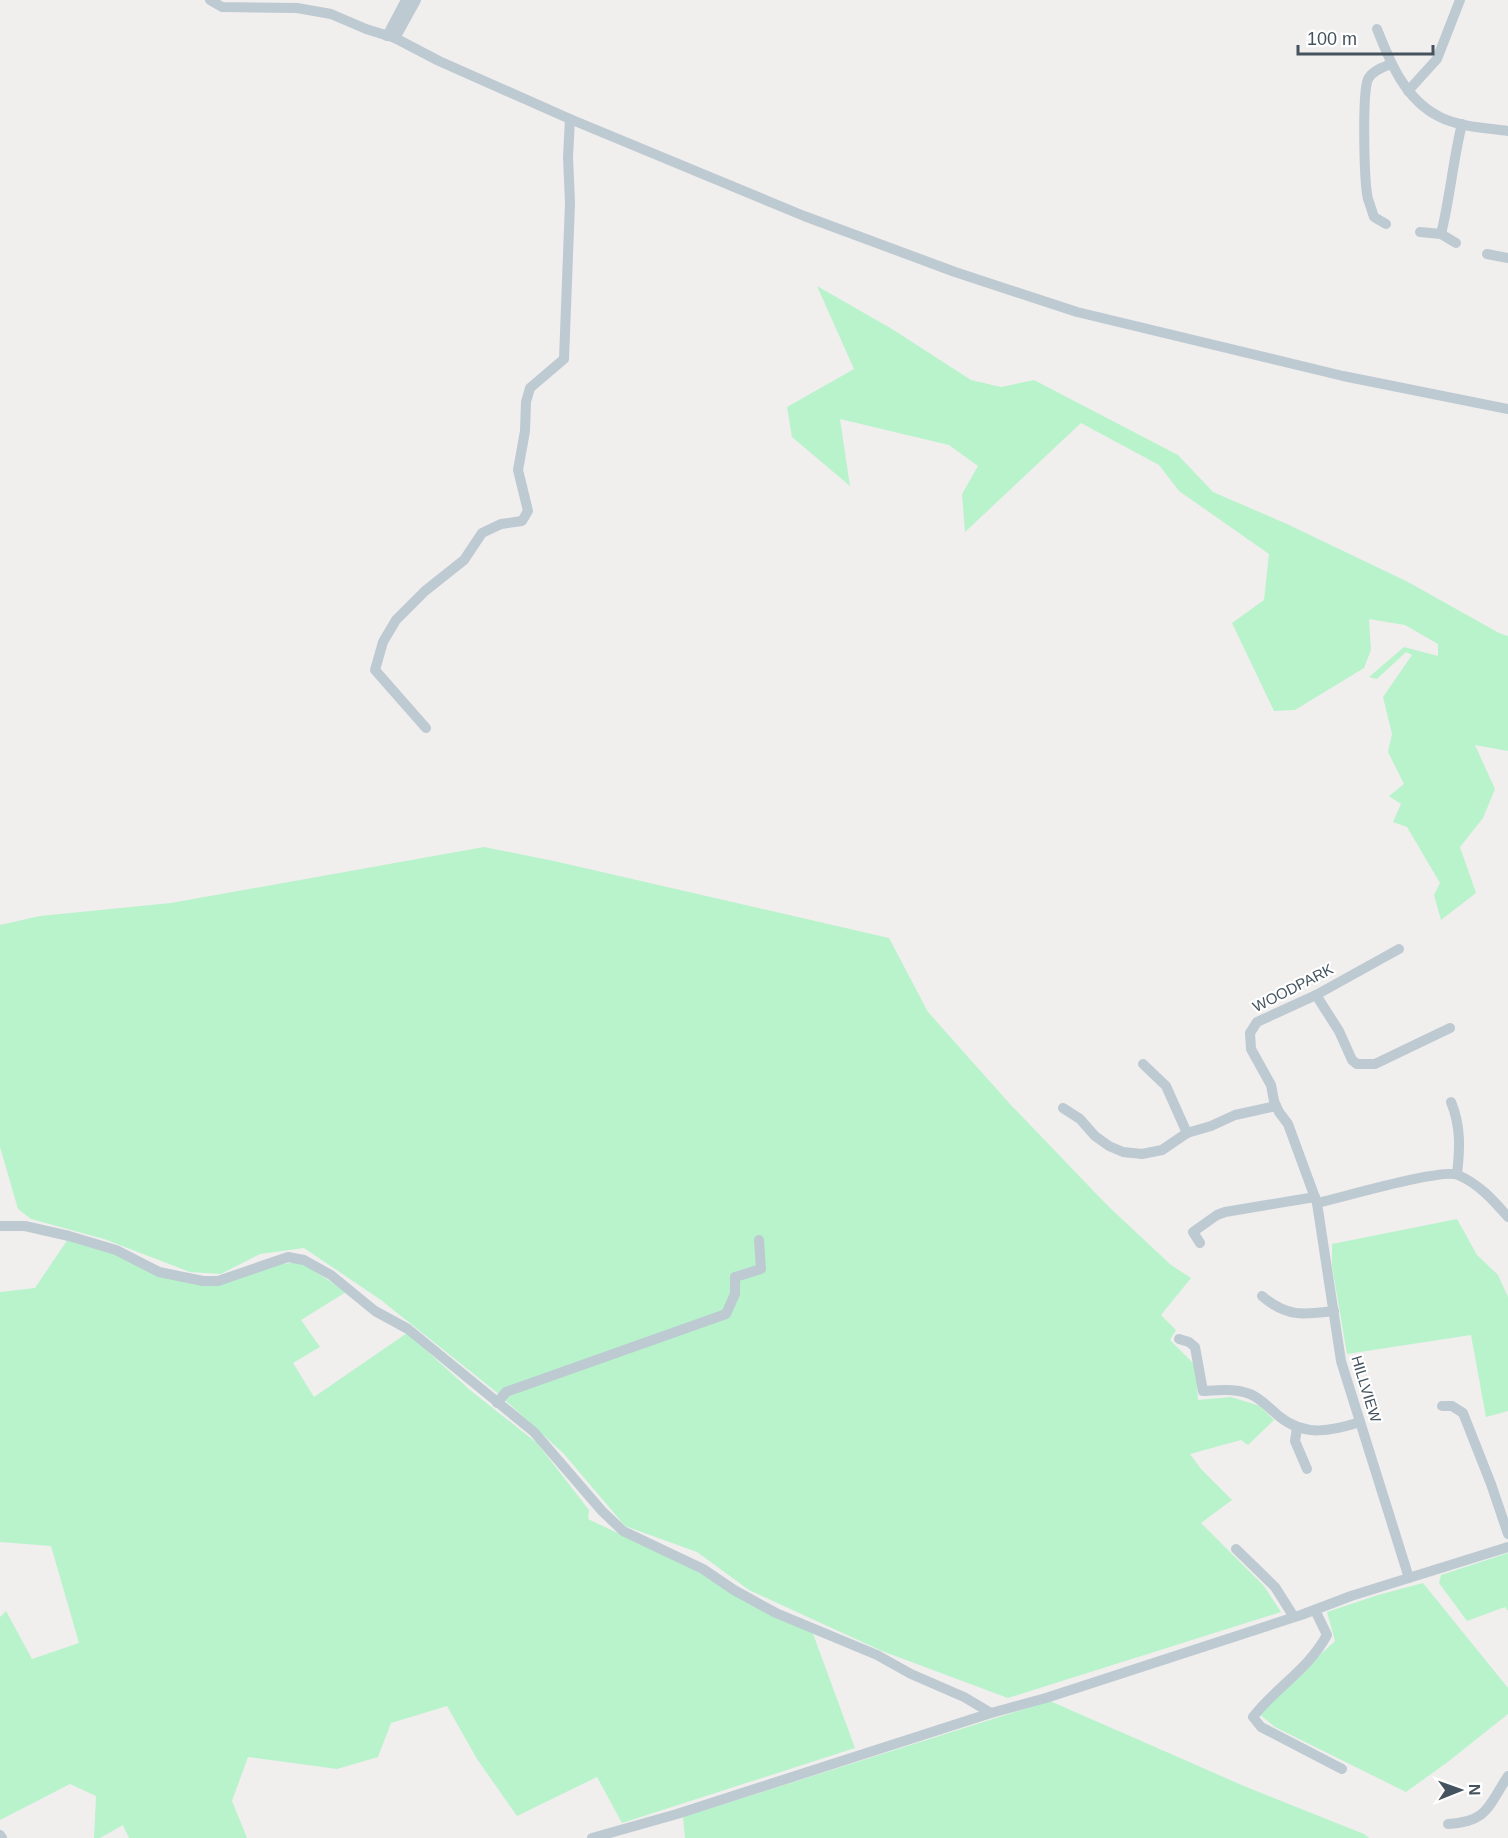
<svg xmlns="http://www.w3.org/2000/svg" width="1508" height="1838" font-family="Helvetica,sans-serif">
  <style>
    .green { fill: #b8f3cc }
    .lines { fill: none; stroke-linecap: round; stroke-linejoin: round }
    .minor { stroke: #bdcad2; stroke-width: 10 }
    .labels { text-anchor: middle; stroke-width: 4.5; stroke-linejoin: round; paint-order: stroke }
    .street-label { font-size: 15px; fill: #44535e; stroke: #fff }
  </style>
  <rect width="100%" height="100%" fill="#f1eeee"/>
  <g class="green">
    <path d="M817,286l75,43 79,51 30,7 33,-7 144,75 35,37 74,32 121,58 91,51 9,3v115l-33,-6 20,44 -12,29 -23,29 16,46 -35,27 -7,-25 6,-12 -33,-56 -14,-5 8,-18 -12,-8 15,-12 -16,-32 4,-18 -9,-37 29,-42 -6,-3 -29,27 -8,-2 35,-30 34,9v-12l-33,-19 -36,-6 2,31 -7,18 -69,42 -21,1 -42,-88 32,-23 5,-46 -90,-63 -20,-26 -78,-42 -116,109 -3,-38 16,-28 -29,-21 -109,-26 10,67 -58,-49 -5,-30 67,-38z"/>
    <path d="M484,847l70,14 335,77 39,74 81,91 99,103 63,59 20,13 -30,37 15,15 -6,10 26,26 2,34 33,-3 29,9 14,14 -26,25 -7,-5 -51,14 11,15 31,31 -31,23 63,63 17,26 -273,86 -126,-47 -133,-61 -52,-38 -72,-26 -61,-72 -69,-63 -114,-91 -77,-52 -44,6 -39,20 -31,-2 -86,-33 -73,-20 -13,-10 -18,-62v-222l40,-9 131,-13z"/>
    <path d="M1457,1219l20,36 21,20 10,22v114l-22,6 -15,-82 -124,19 -15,-88v-22z"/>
    <path d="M68,1239l139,45 73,-20 21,-2 45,30 -45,28 19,27 -27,16 21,34 93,-64 63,57 67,53 52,67 -1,9 110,52 114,60 43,117 -233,75 -25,-46 -80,39 -40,-57 -30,-53 -56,17 -13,34 -41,12 -89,-12 -16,44 15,37h-118l-6,-13 -23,13h-6l2,-42 -26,-12 -70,36v-203l6,-6 26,48 47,-16 -28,-97 -51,-4v-250l35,-4z"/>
    <path d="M1508,1553v58l-3,-4 -38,14 -28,-38 2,-8z"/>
    <path d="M1423,1583l85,105v26l-59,47 -43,31 -131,-65 -17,-14 77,-72 -8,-29 51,-17z"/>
    <path d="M1050,1701l194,85 120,48 5,4h-684l-2,-21z"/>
  </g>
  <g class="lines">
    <g class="minor">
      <path d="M210,0l12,7 75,1 34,6 35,15 29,9 44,23 131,58 234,97 151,56 122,40 266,64 165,33"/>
      <path d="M1377,29c13,33 28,71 63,88 20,10 46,11 68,14"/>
      <path d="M387,36l19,-36"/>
      <path d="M395,38l21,-38"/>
      <path d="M1408,91l29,-32 23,-59"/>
      <path d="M1386,224l-12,-7c-2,-6 -4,-12 -6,-18 -4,-16 -6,-106 0,-120 4,-8 15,-12 23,-15"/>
      <path d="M1420,232l21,2 15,9"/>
      <path d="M1441,234c9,-36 12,-74 21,-110"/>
      <path d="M1487,254l21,4"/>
      <path d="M426,728l-51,-58 8,-28 13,-22 29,-29 39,-31 18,-27 19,-9 21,-3 6,-10 -10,-41 7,-39 1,-29 4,-14 34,-29 6,-156 -2,-46 2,-38"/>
      <path d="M1399,949l-83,46 -59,27 -7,11 1,16 20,36 3,16 5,11 9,12 29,79 24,158 68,217"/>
      <path d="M1316,995l23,36 13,29 5,4h18l75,-36"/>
      <path d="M1143,1064l23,22 21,47"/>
      <path d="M1451,1102c10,24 9,47 6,72"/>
      <path d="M1063,1108l17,11 15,17 14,10 14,6 19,2 20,-4 25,-17 24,-7 24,-11 41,-9"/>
      <path d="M1317,1203c24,-5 124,-35 141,-28 21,9 35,25 50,42"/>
      <path d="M0,1226h25l44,10 47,14 43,22 44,9h15l70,-24 16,3 27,15 44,36 33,18 126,103 68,79 21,20 80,38 31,21 42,23 101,42 34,19 53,23 27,16"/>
      <path d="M1200,1243l-7,-11 24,-17 8,-3 90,-15"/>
      <path d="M1262,1296c24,21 41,19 72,15"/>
      <path d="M1179,1339l10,3 6,5 8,44c15,-1 32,-3 47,3 12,5 20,15 30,23 25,20 52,14 80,5"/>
      <path d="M497,1403l9,-11 220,-78 9,-20v-17l26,-8 -2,-29"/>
      <path d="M1442,1406h10l11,7 28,71 17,50"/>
      <path d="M1297,1428l-2,13 12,28"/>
      <path d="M1236,1549l39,38 19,30"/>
      <path d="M1315,1610l12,25c-20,36 -50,51 -74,82l8,10 81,42"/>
      <path d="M1448,1824c40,-2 40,-18 60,-48"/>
      <path d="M0,1835l2,3"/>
      <path d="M592,1838l85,-24 314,-101 55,-15 255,-83 50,-19 157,-49"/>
    </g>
  </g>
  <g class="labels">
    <g class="street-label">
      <text transform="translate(1293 988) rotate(-27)" y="5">WOODPARK</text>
      <text transform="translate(1366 1389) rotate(73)" y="5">HILLVIEW</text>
    </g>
  </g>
  <g transform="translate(1460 1790) rotate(89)" stroke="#ffffff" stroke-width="4.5" paint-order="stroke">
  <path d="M0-4.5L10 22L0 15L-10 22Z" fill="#44535e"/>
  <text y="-9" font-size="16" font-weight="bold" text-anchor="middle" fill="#44535e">N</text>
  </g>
  <path d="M1298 45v9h135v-9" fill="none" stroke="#44535e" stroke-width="3"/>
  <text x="1307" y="45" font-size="18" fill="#44535e" stroke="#ffffff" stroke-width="4.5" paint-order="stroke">100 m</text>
</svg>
